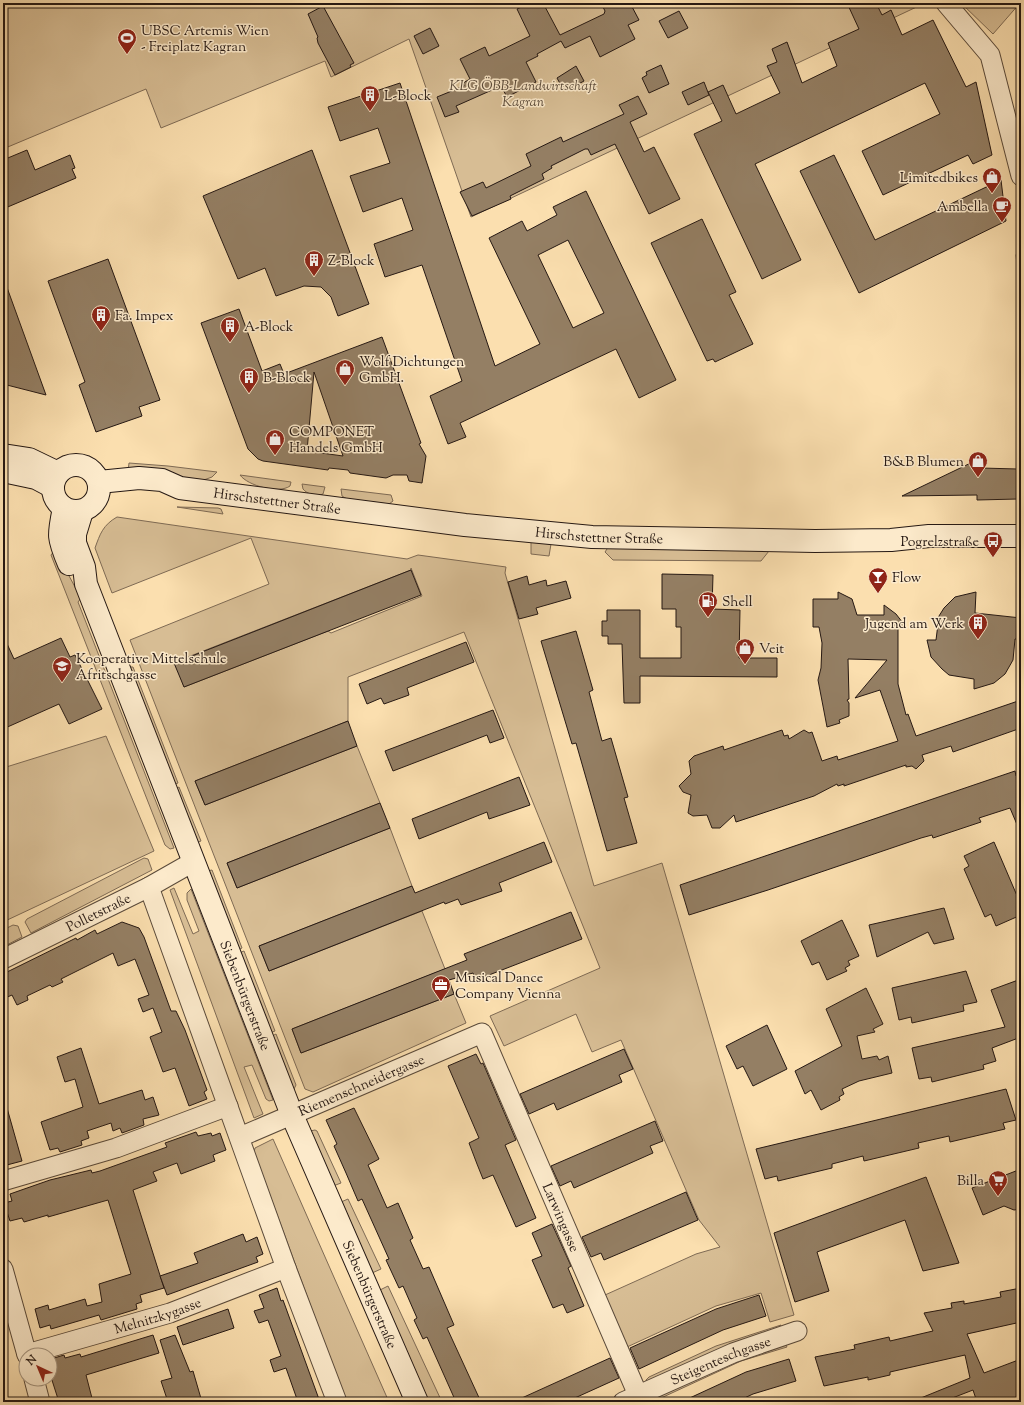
<svg xmlns="http://www.w3.org/2000/svg" width="1024" height="1405" font-family="'Sorts Mill Goudy',serif">
  <style>
    .green { fill: #d7bd94; stroke: #7e6a54; fill-rule: evenodd }
    .building { fill: #947f64; stroke: #251813; fill-rule: evenodd }
    .lines { fill: none; stroke-linecap: round; stroke-linejoin: round }
    .street-casing { stroke: #5a4a3a; stroke-width: 21 }
    .secondary-casing { stroke: #251813; stroke-width: 24 }
    .street { stroke: #fceacb; stroke-width: 19 }
    .secondary { stroke: #fceacb; stroke-width: 22 }
    .labels { text-anchor: middle; stroke-width: 3; stroke-linejoin: round; paint-order: stroke }
    .poi-label { font-size: 14px; fill: #251813; stroke: #fceacb; text-anchor: start }
    .park-label { font-size: 14px; font-style: italic; fill: #5a4a3a; stroke: #fceacb }
    .street-label { font-size: 14px; fill: #251813; stroke: #fceacb }
  </style>
  <rect width="100%" height="100%" fill="#fbdfaf"/>
  <filter id="stains"><feTurbulence type="fractalNoise" baseFrequency=".005" numOctaves="4"/><feColorMatrix values="0 0 0 0 .2 0 0 0 0 .09 0 0 0 0 .02 0 0 0 .5 -.17"/></filter>
  <radialGradient id="worn" r=".72"><stop offset=".6" stop-color="#630" stop-opacity="0"/><stop offset="1" stop-color="#630" stop-opacity=".3"/></radialGradient>
  <g class="green">
    <path d="M3,3h922l-454,214 -62,-178 -78,38 -6,-16 -164,67 -15,-39 -143,60z"/>
    <path d="M961,3h59l-27,31z"/>
    <path d="M1018,251l3,1v49l-5,-46z"/>
    <path d="M129,463l39,3 49,6 -5,5 -11,4 -73,-9z"/>
    <path d="M240,475l51,7 -1,4c-11,8 -42,0 -50,-11z"/>
    <path d="M302,484l23,3 -2,7c-7,3 -16,0 -20,-5z"/>
    <path d="M341,489l50,6 2,6 -4,3 -42,-5 -5,-3z"/>
    <path d="M177,507l41,1 3,1 2,5z"/>
    <path d="M117,517l290,42 11,-4 88,12 -1,6 89,313 68,-23 132,452 -24,7 -9,-29 -45,13 -89,41 -22,-52 91,-41 24,-7 -21,-27 -78,-180 -29,12 -16,-38 -72,32 -14,-30 110,-48 -136,-336 -116,45v44l-153,60 10,24 152,-59 23,57 -153,60 10,25 153,-60 22,58 -153,60 10,25 153,-60 23,58 -153,60 9,24 153,-59 12,29 -153,69 -8,-3 -175,-449 139,-56 -18,-46 -139,55 -17,-45c5,-14 8,-23 22,-31zM411,568l11,28 -91,37 -3,-2 -144,56 -9,-25 236,-92z"/>
    <path d="M531,542l20,2 -2,12 -18,-2z"/>
    <path d="M609,546l160,5 -8,10 -148,-1 -8,-8z"/>
    <path d="M55,550l26,48 -3,4 96,246 -4,1 -5,-4 -114,-290z"/>
    <path d="M128,667h5l45,116 -5,2z"/>
    <path d="M106,736l48,115 -151,71v-154z"/>
    <path d="M179,787l22,54 -5,2 -21,-54z"/>
    <path d="M144,858l4,1 4,11 -121,63 -6,-11 2,-3z"/>
    <path d="M212,870l30,78 -4,2 -31,-79z"/>
    <path d="M174,888l19,46 6,-3 -12,-31v-7l4,-4 82,211 -4,1 -3,-2 -14,-34 -8,2 19,47 -9,4 -84,-228z"/>
    <path d="M13,925l5,1 4,11 -19,10v-17z"/>
    <path d="M244,951l31,80 -5,2 -31,-80z"/>
    <path d="M276,1034l20,51 -3,6 -21,-55z"/>
    <path d="M315,1130l2,1 24,52 -8,3 -23,-55z"/>
    <path d="M273,1139l116,263h-43l-92,-250 1,-4z"/>
    <path d="M348,1199l33,70 -9,4 -31,-71z"/>
    <path d="M388,1286l54,116h-13l-49,-112z"/>
    <path d="M781,1325l-1,2 -134,57v-4l3,-3 67,-31z"/>
    <path d="M785,1343l2,4 -46,14 -80,37h-6l74,-38z"/>
  </g>
  <g class="building">
    <path d="M530,3h13l17,32 44,-21 1,-3 -4,-8h29l9,17 -11,5 7,14 -35,18 -10,-21 -25,12 -4,-7 -24,13 1,2 -12,6 10,20 -29,15 -6,-11 -45,20 3,6 -14,5 -8,-20 27,-11 -1,-3 7,-4 -10,-20 25,-12 4,9 41,-20 -13,-27z"/>
    <path d="M847,3h29l6,12 9,-5 11,25 31,-15 33,67 10,-5 16,73 -19,9 -5,-9 -85,40 -21,-44 78,-37 -15,-31 -170,81 46,96 -39,19 -68,-145 28,-13 -14,-29 15,-7 13,29 44,-21 -13,-27 10,-4 -5,-13 15,-7 15,41 35,-17 -9,-23 31,-14z"/>
    <path d="M323,6l31,57 -4,2 1,2 -16,8 -17,-32 -1,-5 1,-1 -10,-23z"/>
    <path d="M679,11l9,17 -20,10 -9,-17z"/>
    <path d="M430,28l9,18 -16,8 -9,-18z"/>
    <path d="M661,65l8,19 -20,9 -7,-15 5,-3 -1,-3z"/>
    <path d="M576,66l8,15 -15,8 -2,-2 -4,2 -6,-11z"/>
    <path d="M704,82l5,13 -21,10 -6,-13z"/>
    <path d="M400,83l95,283 45,-22 -51,-106 33,-17 5,10 30,-16 -4,-8 33,-16 90,189 -37,18 -23,-49 -156,74 6,14 -18,7 -18,-48 32,-15 -40,-116 -37,12 -11,-33 39,-14 -11,-32 -39,14 -13,-36 40,-13 -12,-35 -38,13 -12,-34zM568,240l36,73 -31,15 -35,-73z"/>
    <path d="M638,96l9,18 -17,8 14,30 10,-5 26,52 -31,15 -34,-70 -24,11 -3,-6h-3l-34,17 1,2 -10,6 2,5 -34,17 1,3 -39,17 -12,-24 23,-10 3,6 45,-22 -5,-12 35,-17 2,5 61,-28 -5,-9z"/>
    <path d="M27,150l8,20 35,-15 5,13 -3,1 4,9 -73,31v-49z"/>
    <path d="M312,150l57,154 -31,12 -7,-19 -10,-10 -17,-1 -28,10 -11,-28 -27,11 -35,-83z"/>
    <path d="M834,155l41,85 126,-60 5,41 -147,72 -59,-122z"/>
    <path d="M702,219l34,73 -7,3 24,49 -38,18 -2,-3 -6,2 -56,-118z"/>
    <path d="M108,259l52,141 -21,7 3,9 -46,16 -17,-47 6,-3 -37,-101z"/>
    <path d="M3,282h2l41,113 -43,-11z"/>
    <path d="M239,309l23,62 18,-7 4,10 98,-37 39,106 -2,1 7,12 -4,27 -13,-2 -2,-6h-14l-7,3 -36,-5 -2,-3 -19,-2 -1,2 -65,-9 -5,-2 -10,-10 -47,-126zM314,372l29,84 -36,-5z"/>
    <path d="M979,459l2,9 37,1v30l-41,1v-5l-75,1z"/>
    <path d="M411,570l10,25 -237,92 -10,-24z"/>
    <path d="M662,574l51,1 -1,34 28,1 -1,48h38v19l-137,-1v27h-16l-2,-59h-14v-8h-6v-15h5v-11h33v48h41v-31h-5v-18h-14z"/>
    <path d="M527,576l2,9 17,-5 1,6 19,-5 5,17 -35,10 2,6 -19,5 -11,-37z"/>
    <path d="M838,592l14,7 5,16h27v-10l12,9 10,13h-8v57l8,31 2,-1 8,22 105,-36v28l-68,24 -2,-6 -29,9 2,6 -8,8 -4,-3 -6,1v-2l-62,21v-2l-6,2 -1,-2 -23,12 -78,26 -2,-7 -14,13h-8l-5,-13 -14,1 -5,-3 3,-18 -8,-3 -4,-6 12,-12 -2,-13 5,-5 29,-10 1,4 58,-20 2,6 4,-1 1,4 15,-9 5,3 3,-1 10,29 15,-5 1,4 60,-19 -18,-51 -25,8 32,-38 -39,-1 1,40 -2,1 2,3v13l-10,4 1,3 -13,4 -9,-47 3,-12 1,-25 -3,-16h-6v-28h25z"/>
    <path d="M976,592l-1,21 46,5v21h-6l-2,21 -8,14 -11,9 -20,6v-10l-25,-4 -7,-6 -11,-12 -4,-17h9l3,-24 5,-8 11,-11z"/>
    <path d="M576,631l17,59 -4,2 13,49 9,-3 17,59 -4,1 13,45 -30,8 -31,-108 -4,1 -31,-103z"/>
    <path d="M3,635l11,24 47,-21 9,19 5,-2 27,54 -33,15 -10,-20 -56,25z"/>
    <path d="M466,642l8,20 -67,26 2,7 -25,9 -3,-6 -14,6 -8,-20z"/>
    <path d="M493,710l11,28 -14,5 -3,-8 -94,36 -8,-20z"/>
    <path d="M348,721l9,25 -152,59 -10,-24z"/>
    <path d="M1015,771l1,5 5,-2v60l-11,-26 -31,10 2,4 -48,16 -1,-3 -11,3 -153,52 -79,25 -9,-30z"/>
    <path d="M519,777l11,28 -41,14 -2,-7 -68,27 -7,-20z"/>
    <path d="M380,803l10,25 -153,60 -10,-25z"/>
    <path d="M544,842l8,20 -53,21 3,8 -41,14 -3,-6 -13,5 -1,-2 -175,69 -10,-25 153,-60 3,7z"/>
    <path d="M994,842l27,63v10l-25,11 -5,-12 -6,3 -21,-48 5,-3 -5,-10z"/>
    <path d="M944,908l10,31 -20,5 -6,-12 -51,25 -8,-32z"/>
    <path d="M571,912l11,27 -106,41 -3,-7 -24,7 5,14 -153,59 -9,-24 175,-69 -3,-6z"/>
    <path d="M842,920l17,36 -11,5 2,4 -5,3 2,3 -20,9 -8,-18 -7,3 -11,-24z"/>
    <path d="M122,922l17,6 5,9 27,74h5l9,19 22,60 -3,2 3,7 -18,7 -14,-38 -12,4 -13,-35 12,-5 -9,-24 -10,4 -5,-13 11,-4 -14,-36 -17,7 -5,-13 -52,26 2,3 -11,5 -2,-2 -23,11 1,4 -11,5 -5,-10 -9,4v-25l73,-36 1,2 18,-10 2,4z"/>
    <path d="M966,971l11,31 -14,3 1,6 -52,12 -1,-6 -12,3 -7,-32z"/>
    <path d="M1021,979v58l-29,11 4,13 -13,4 1,4 -52,13 -1,-5 -12,2 -7,-31 93,-21 -14,-37z"/>
    <path d="M866,988l17,36 -10,5 2,3 -18,4 5,23 15,-3 2,4 9,-4 4,17 -33,8 -17,8 2,5 -5,3 1,3 -19,10 -10,-20 -6,4 -10,-23 47,-25 -16,-37z"/>
    <path d="M767,1025l20,44 -34,17 -10,-20 -6,3 -11,-23z"/>
    <path d="M81,1048l18,56 43,-14 3,10 8,-3 6,18 -16,4 1,6 -22,8 -2,-5 -7,3 -2,-8 -24,8 2,7 -8,3 1,4 -22,7 -2,-4 -8,2 -9,-28 42,-15 -8,-28 -10,3 -8,-25z"/>
    <path d="M624,1049l9,20 -14,6 3,7 -65,28 -3,-7 -25,11 -9,-20z"/>
    <path d="M476,1054l5,10 2,-1 33,77 -11,5 31,73 -20,9 -23,-52 -10,4 -6,-15 -8,-21 10,-5 -31,-72z"/>
    <path d="M1006,1089l10,31 -13,3 2,6 -55,13 -1,-6 -31,7 1,5 -55,13 -1,-5 -31,8v4l-54,13 -1,-5 -12,3 -9,-30z"/>
    <path d="M7,1108l15,53 -19,5v-57z"/>
    <path d="M354,1108l25,51 -11,6 19,43 11,-5 15,35 -3,2 13,29 6,-2 25,58 -7,3 34,74h-25l-29,-65 -4,2 -9,-19 3,-2 -14,-32 -4,2 -13,-28 3,-1 -27,-60 -4,2 -12,-28 -12,-27 3,-2 -11,-24z"/>
    <path d="M655,1121l8,20 -13,5 3,7 -79,35 -3,-7 -11,5 -9,-20z"/>
    <path d="M196,1132l2,4 13,-3 1,3 8,-3 6,17 -13,5 2,6 -34,13 -4,-11 -24,9 4,9 -24,9 31,98 -24,7 2,7 -6,2 1,5 -36,11 -2,-5 -48,14 -1,-4 -10,3 -5,-19 13,-4 1,5 36,-11 2,7 15,-4 -3,-18 32,-10 -23,-74 -60,17v-2l-24,7 -2,-4 -12,3 -6,-18 8,-2 -2,-7 40,-14 41,-10 1,3 8,-2 67,-24 -2,-4z"/>
    <path d="M1021,1169v40l-7,1 -10,-4 -21,9 -11,-27z"/>
    <path d="M926,1177l33,86 -36,8 -18,-51 -88,32 12,39 -34,11 -21,-69z"/>
    <path d="M686,1192l12,28 -94,40 -3,-7 -10,4 -9,-20z"/>
    <path d="M552,1224l19,42 -3,2 16,38 -17,7 -4,-9 -10,4 -21,-48 10,-4 -10,-23z"/>
    <path d="M243,1234l3,8 11,-5 6,17 -7,3 2,5 -91,33 -7,-19 38,-13 -4,-10z"/>
    <path d="M277,1288l4,13 2,-1 37,102h-22l-12,-34 -12,4 -4,-12 11,-4 -13,-36 -9,3 -5,-12 10,-3 -5,-13z"/>
    <path d="M1021,1288v34l-54,12 17,39 37,-14v36l-18,7h-26l-4,-12 -31,12h-31l59,-24 -5,-23 -75,17v3l-22,5v-3l-44,9 -9,-29 40,-8 -1,-4 35,-8 1,4 43,-10 -9,-18 28,-5 -1,-5 13,-2v3l37,-7 -1,-5z"/>
    <path d="M759,1295l7,21 -43,14 -84,39 -9,-21 86,-39z"/>
    <path d="M228,1309l6,19 -51,17 -6,-18z"/>
    <path d="M153,1335l6,18 -73,22 7,27h-34l-9,-28 1,-15 13,-4 1,3 15,-4 1,3z"/>
    <path d="M175,1335l15,37 3,-1 9,31h-34l-7,-21 11,-3 -12,-38z"/>
    <path d="M610,1358l9,20 -53,24h-53z"/>
    <path d="M789,1359l7,22 -43,13 -17,8h-55l65,-30z"/>
  </g>
  <g class="lines">
    <g class="street-casing">
      <g id="street">
        <path d="M946,3l44,52 31,121"/>
        <path d="M149,887l137,381 51,134"/>
        <path id="s1" d="M3,959l146,-72 44,-25"/>
        <path id="s2" d="M240,1137l242,-104 159,369"/>
        <path d="M3,1181l113,-33 112,-42"/>
        <path d="M3,1269l24,86"/>
        <path id="s3" d="M27,1354l143,-41 116,-45"/>
        <path d="M34,1379l6,23"/>
        <path id="s4" d="M623,1402l110,-49 64,-22"/>
      </g>
    </g>
    <g class="secondary-casing">
      <g id="secondary">
        <path d="M3,455l26,4 29,14"/>
        <circle cx="76" cy="488" r="23"/>
        <path d="M3,471l33,7 17,9"/>
        <path id="s5" d="M99,482l40,-4 23,2 18,8 285,37 127,12 223,4 76,-1 38,-4h92"/>
        <path d="M64,508c-6,28 -6,30 5,56"/>
        <path id="s6" d="M82,511l-7,23v9l9,24 2,17 206,531 125,287"/>
      </g>
    </g>
    <use href="#street" class="street"/>
    <use href="#secondary" class="secondary"/>
  </g>
  <defs>
    <g id="stadium-pin" transform="scale(1)"><path d="M0 17L-7.5 6A9.5 9.5 0 1 1 7.5 6Z" fill="#8f2418" stroke="#fceacb"/><path d="M0-5a6.5 5 0 1 0 0 10a6.5 5 0 1 0 0-10ZM-3.5-1.8h7v3.6h-7Z" fill="#fff"/></g>
    <g id="building-pin" transform="scale(1)"><path d="M0 17L-7.5 6A9.5 9.5 0 1 1 7.5 6Z" fill="#8f2418" stroke="#fceacb"/><path d="M-4-6H4V6H1V3H-1V6H-4ZM-2.5-4.3h1.7v1.8h-1.7ZM.8-4.3h1.7v1.8H.8ZM-2.5-1h1.7V.8h-1.7ZM.8-1h1.7V.8H.8Z" fill="#fff"/></g>
    <g id="shop-pin" transform="scale(1)"><path d="M0 17L-7.5 6A9.5 9.5 0 1 1 7.5 6Z" fill="#8f2418" stroke="#fceacb"/><path d="M-5-2.5h2.3a2.7 3.5 0 0 1 5.4 0H5L5.5 6h-11ZM-1.5-2.5h3a1.5 2.3 0 0 0-3 0Z" fill="#fff"/></g>
    <g id="cafe-pin" transform="scale(1)"><path d="M0 17L-7.5 6A9.5 9.5 0 1 1 7.5 6Z" fill="#8f2418" stroke="#fceacb"/><path d="M-5.5-4.5H6V0H3Q3 3.5 0 3.5H-2.5Q-5.5 3.5-5.5 0ZM3-3.2v2h1.7v-2ZM-6 4.5H4V6H-6Z" fill="#fff"/></g>
    <g id="bus-pin" transform="scale(1)"><path d="M0 17L-7.5 6A9.5 9.5 0 1 1 7.5 6Z" fill="#8f2418" stroke="#fceacb"/><path d="M-5-6H5V4H4V6H2V4H-2V6H-4V4H-5ZM-3.5-4V0h7V-4ZM-3.5 1.2v1.5H-2V1.2ZM2 1.2v1.5H3.5V1.2Z" fill="#fff"/></g>
    <g id="bar-pin" transform="scale(1)"><path d="M0 17L-7.5 6A9.5 9.5 0 1 1 7.5 6Z" fill="#8f2418" stroke="#fceacb"/><path d="M-6-5H6L.8 .8V4.5H3.5V6h-7V4.5H-.8V.8Z" fill="#fff"/></g>
    <g id="fuel-pin" transform="scale(1)"><path d="M0 17L-7.5 6A9.5 9.5 0 1 1 7.5 6Z" fill="#8f2418" stroke="#fceacb"/><path d="M-5.5-6h7V0h2V4h1.3V-2.5L3-4.5l.8-.8L6-3V5H2.5V1h-1V6h-7ZM-4.2-4.7v3.2H.2V-4.7Z" fill="#fff"/></g>
    <g id="school-pin" transform="scale(1)"><path d="M0 17L-7.5 6A9.5 9.5 0 1 1 7.5 6Z" fill="#8f2418" stroke="#fceacb"/><path d="M0-5L7-2L0 1L-7-2ZM-4 1L0 2.5L4 1V4Q0 6-4 4Z" fill="#fff"/></g>
    <g id="office-pin" transform="scale(1)"><path d="M0 17L-7.5 6A9.5 9.5 0 1 1 7.5 6Z" fill="#8f2418" stroke="#fceacb"/><path d="M-6-3h4V-5.5h4V-3h4V5H-6ZM-1-4.5V-3h2v-1.5ZM-6 0V1H6V0Z" fill="#fff"/></g>
    <g id="supermarket-pin" transform="scale(1)"><path d="M0 17L-7.5 6A9.5 9.5 0 1 1 7.5 6Z" fill="#8f2418" stroke="#fceacb"/><path d="M-6-5.5h2.5l.6 2H6L4.5 2H-2.5L-4.4-4H-6ZM-1.5 3.2a1.3 1.3 0 1 0 .1 0ZM3 3.2a1.3 1.3 0 1 0 .1 0Z" fill="#fff"/></g>
  </defs>
  <g fill-rule="evenodd">
    <use href="#stadium-pin" x="127" y="38"/>
    <use href="#building-pin" x="370" y="95"/>
    <use href="#shop-pin" x="992" y="177"/>
    <use href="#cafe-pin" x="1002" y="206"/>
    <use href="#building-pin" x="314" y="260"/>
    <use href="#building-pin" x="101" y="315"/>
    <use href="#building-pin" x="230" y="326"/>
    <use href="#shop-pin" x="345" y="369"/>
    <use href="#building-pin" x="249" y="377"/>
    <use href="#shop-pin" x="275" y="439"/>
    <use href="#shop-pin" x="978" y="461"/>
    <use href="#bus-pin" x="993" y="541"/>
    <use href="#bar-pin" x="878" y="577"/>
    <use href="#fuel-pin" x="708" y="601"/>
    <use href="#building-pin" x="978" y="623"/>
    <use href="#shop-pin" x="745" y="648"/>
    <use href="#school-pin" x="62" y="666"/>
    <use href="#office-pin" x="441" y="985"/>
    <use href="#supermarket-pin" x="998" y="1180"/>
  </g>
  <g class="labels">
    <g class="poi-label">
      <text x="141" y="35">UBSC Artemis Wien<tspan x="141" dy="16">- Freiplatz Kagran</tspan></text>
      <text x="384" y="100">L-Block</text>
      <text x="978" y="182" text-anchor="end">Limitedbikes</text>
      <text x="988" y="211" text-anchor="end">Ambella</text>
      <text x="328" y="265">Z-Block</text>
      <text x="115" y="320">Fa. Impex</text>
      <text x="244" y="331">A-Block</text>
      <text x="359" y="366">Wolf Dichtungen<tspan x="359" dy="16">GmbH.</tspan></text>
      <text x="263" y="382">B-Block</text>
      <text x="289" y="436">COMPONET<tspan x="289" dy="16">Handels GmbH</tspan></text>
      <text x="964" y="466" text-anchor="end">B&amp;B Blumen</text>
      <text x="979" y="546" text-anchor="end">Pogrelzstraße</text>
      <text x="892" y="582">Flow</text>
      <text x="722" y="606">Shell</text>
      <text x="964" y="628" text-anchor="end">Jugend am Werk</text>
      <text x="759" y="653">Veit</text>
      <text x="76" y="663">Kooperative Mittelschule<tspan x="76" dy="16">Afritschgasse</tspan></text>
      <text x="455" y="982">Musical Dance<tspan x="455" dy="16">Company Vienna</tspan></text>
      <text x="984" y="1185" text-anchor="end">Billa</text>
    </g>
    <g class="park-label">
      <text x="523" y="90">KLG ÖBB-Landwirtschaft<tspan x="523" dy="16">Kagran</tspan></text>
    </g>
    <g class="street-label">
      <text dy="5" stroke="none"><textPath href="#s5" startOffset="181">Hirschstettner Straße</textPath></text>
      <text dy="5" stroke="none"><textPath href="#s5" startOffset="505">Hirschstettner Straße</textPath></text>
      <text dy="5" stroke="none"><textPath href="#s1" startOffset="106">Polletstraße</textPath></text>
      <text dy="5" stroke="none"><textPath href="#s6" startOffset="517">Siebenbürgerstraße</textPath></text>
      <text dy="5" stroke="none"><textPath href="#s2" startOffset="132">Riemenschneidergasse</textPath></text>
      <text dy="5" stroke="none"><textPath href="#s2" startOffset="464">Larwingasse</textPath></text>
      <text dy="5" stroke="none"><textPath href="#s6" startOffset="841">Siebenbürgerstraße</textPath></text>
      <text dy="5" stroke="none"><textPath href="#s3" startOffset="136">Melnitzkygasse</textPath></text>
      <text dy="5" stroke="none"><textPath href="#s4" startOffset="106">Steigenteschgasse</textPath></text>
    </g>
  </g>
  <rect width="1024" height="1405" fill="none" stroke="#fbdfaf" stroke-width="16"/>
  <rect x="4" y="4" width="1016" height="1397" fill="none" stroke="#251813" stroke-width="2"/>
  <rect x="8" y="8" width="1008" height="1389" fill="none" stroke="#251813"/>
  <g transform="translate(38 1367) rotate(316)"><circle r="19" fill="#fceacb" stroke="#a69681"/>
  <path d="M0-3L7 15L0 10L-7 15Z" fill="#8f2418"/>
  <text y="-6" font-size="11" font-weight="bold" text-anchor="middle" fill="#251813">N</text>
  </g>
  <rect width="100%" height="100%" filter="url(#stains)"/>
  <rect width="100%" height="100%" fill="url(#worn)"/>
</svg>
